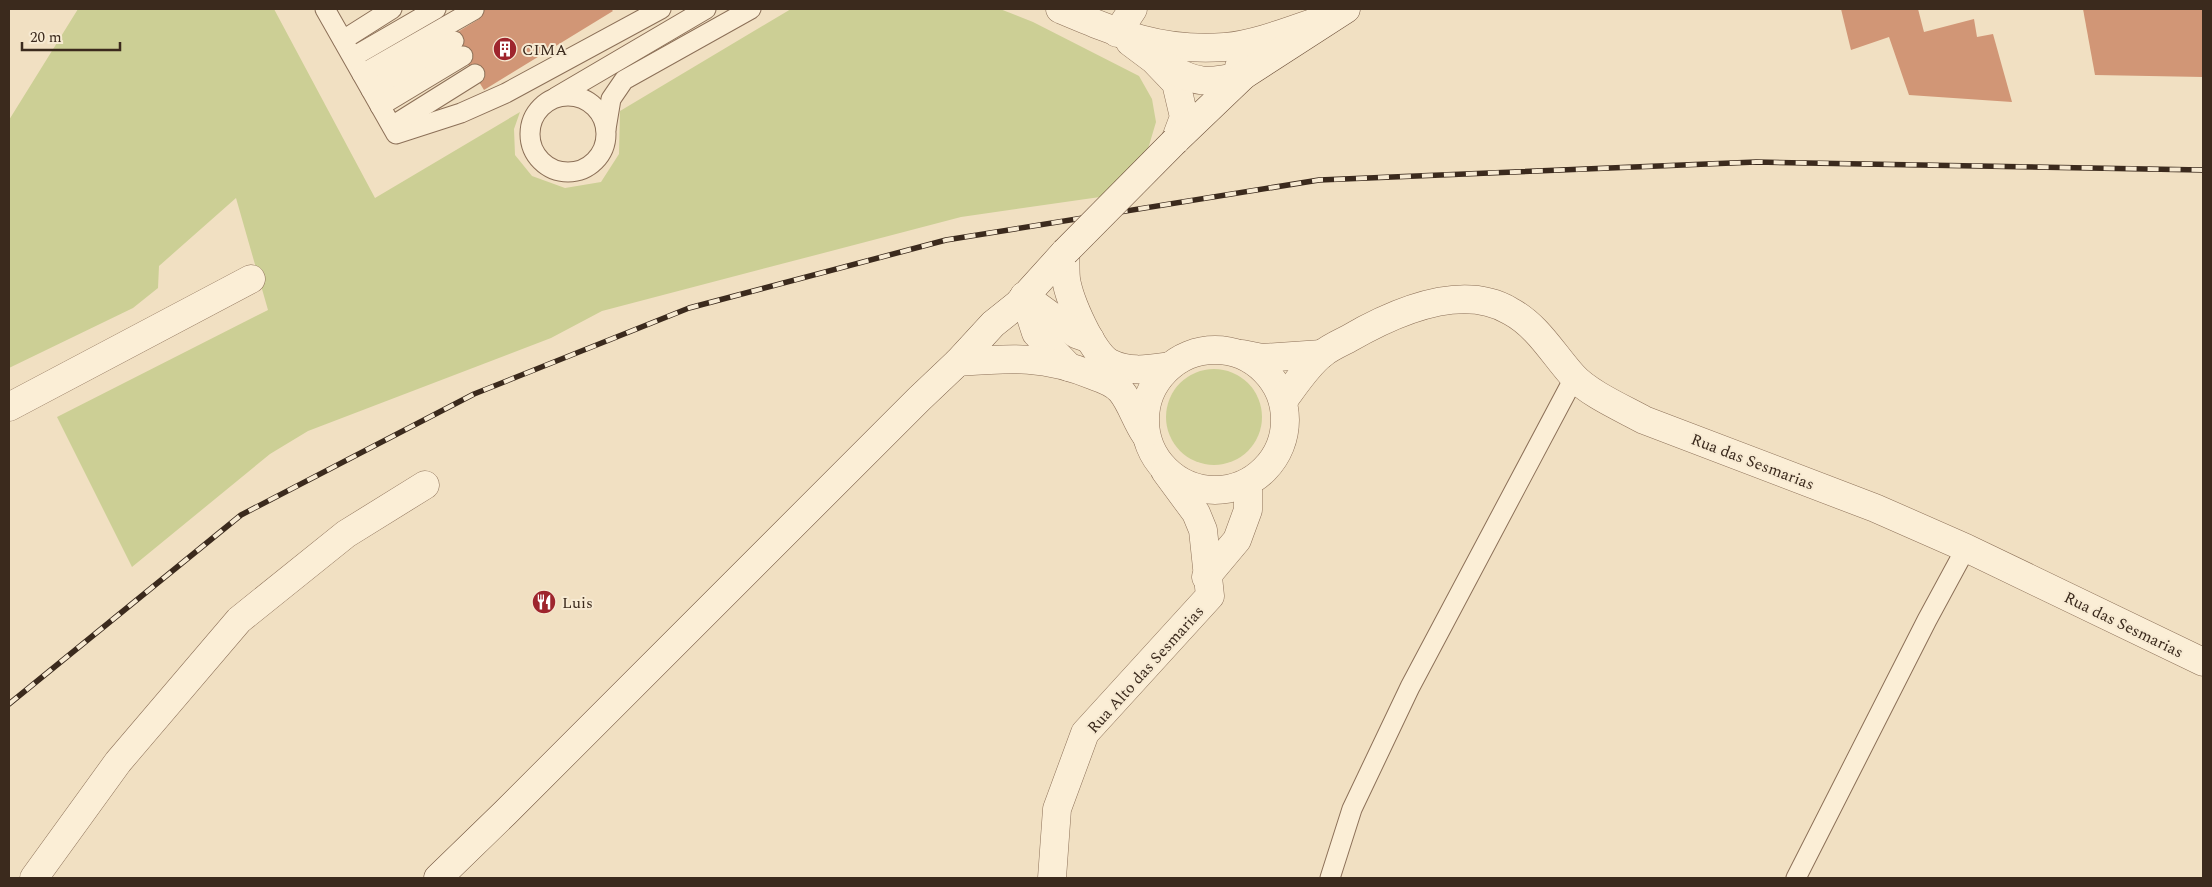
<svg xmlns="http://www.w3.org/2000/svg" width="2212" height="887" font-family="Spectral,serif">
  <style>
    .green { fill: #cccf95 }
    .building { fill: #d19676 }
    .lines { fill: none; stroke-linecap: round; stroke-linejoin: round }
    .service-casing { stroke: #8c7058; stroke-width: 21 }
    .minor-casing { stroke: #8c7058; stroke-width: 29 }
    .tertiary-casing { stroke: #8c7058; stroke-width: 29 }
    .secondary-casing { stroke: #6e513b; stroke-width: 29 }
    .service { stroke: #fbeed6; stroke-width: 19 }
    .minor { stroke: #fbeed6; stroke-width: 28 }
    .tertiary { stroke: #fbeed6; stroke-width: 28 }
    .secondary { stroke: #fbeed6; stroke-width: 28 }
    .rail-casing { stroke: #3b2a1d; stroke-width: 5.5 }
    .rail { stroke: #f7ead2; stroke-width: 4; stroke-dasharray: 11; stroke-linecap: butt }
    .secondary-bridge-casing { stroke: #6e513b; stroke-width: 29; stroke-linecap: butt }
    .secondary-bridge { stroke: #fbeed6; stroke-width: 28 }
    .labels { text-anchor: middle; stroke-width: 4; stroke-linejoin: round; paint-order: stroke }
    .poi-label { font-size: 16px; fill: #3b2a1d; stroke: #f7ead2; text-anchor: start }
    .street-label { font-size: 16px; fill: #3b2a1d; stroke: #f7ead2 }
  </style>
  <rect width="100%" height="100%" fill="#f1e0c2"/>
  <g class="green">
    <path d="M78,9h196l101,189 145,-86 -6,17 1,26 17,21 33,12 36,-6 18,-28 1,-43 171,-102h209l33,13 106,54 13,23 4,23 -8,27 -48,48 -139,20 -359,94 -51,27 -243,93 -38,23 -138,113 -75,-150 211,-107 -32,-112 -77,68 -1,22 -25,20 -124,60v-248z"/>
    <circle cx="1214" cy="417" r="48"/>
  </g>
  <g class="building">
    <path d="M473,9h138l2,2 -129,79 -33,-54 28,-17z"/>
    <path d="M1841,9h77l6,23 50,-13 3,18 16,-3 19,68 -103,-7 -20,-58 -38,13z"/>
    <path d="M2083,9h120v68l-108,-2z"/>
  </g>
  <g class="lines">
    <g class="service-casing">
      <g id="service">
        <path d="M325,9l71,125 65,-21 45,-20 155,-84"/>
        <path d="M343,40l49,-31"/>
        <path d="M353,57l83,-48"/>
        <path d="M362,74l112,-64"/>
        <path d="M371,90l83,-49"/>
        <circle cx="568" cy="134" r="38"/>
        <path d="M556,97l150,-88"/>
        <path d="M380,106l83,-50"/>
        <path d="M392,126l83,-52"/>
        <path d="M606,129l5,-30 13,-19 127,-71"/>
        <path d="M1330,878l22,-69 58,-122 164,-309"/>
        <path d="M1796,878l131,-258 39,-72"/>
      </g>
    </g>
    <g class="minor-casing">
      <g id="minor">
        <path d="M1117,33l16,-24"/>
        <path d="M1065,252c1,9 0,18 1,27 3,20 26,75 44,84 20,10 39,6 60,3"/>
        <path d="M1024,296l12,37 33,34"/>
        <path d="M1024,296l52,38 14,5"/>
        <circle cx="1215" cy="420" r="70"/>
        <path d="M1242,354l20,4 60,-4"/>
        <path d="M958,362c52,-4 87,-7 136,14 9,3 21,8 27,15 10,12 15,30 24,43"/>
        <path d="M1283,401c12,-16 24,-35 39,-47 7,-6 18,-11 26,-15 45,-26 113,-57 162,-28 28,15 43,43 63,65 15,17 51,33 71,44l231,88 91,40 237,114"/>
        <path d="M9,407l242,-128"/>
        <path d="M1206,577l31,-37 11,-30v-27"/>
        <path d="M34,878l84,-116 121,-142 107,-86 79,-49"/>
        <path d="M1052,878l5,-69 28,-76 125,-137 -7,-66 -7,-17 -31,-42"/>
      </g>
    </g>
    <g class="tertiary-casing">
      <g id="tertiary">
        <path d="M1060,9c57,24 101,43 165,38 32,-3 66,-17 96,-27"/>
        <path d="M1130,42l24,18 22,23 8,34 -9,24"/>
        <path d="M1162,64c35,20 44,20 82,11l-5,-8"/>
      </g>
    </g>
    <g class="secondary-casing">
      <g id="secondary">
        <path d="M1175,141l69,-66 102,-66"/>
        <path d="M438,878l67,-65 414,-414 39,-37 35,-38 25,-20 47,-52"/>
      </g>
    </g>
    <use href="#service" class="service"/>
    <use href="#minor" class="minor"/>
    <use href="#tertiary" class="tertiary"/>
    <use href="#secondary" class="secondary"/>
    <g class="rail-casing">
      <path id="rail" d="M9,704l232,-189 233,-121 215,-86 257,-68 373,-60 437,-18 447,8"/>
    </g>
    <use href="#rail" class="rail"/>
    <g class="secondary-bridge-casing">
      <path id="secondary-bridge" d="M1065,252l110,-111"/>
    </g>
    <use href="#secondary-bridge" class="secondary-bridge"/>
  </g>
  <defs>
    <g id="building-disc" transform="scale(1.25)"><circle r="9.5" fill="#9e252d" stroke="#f7ead2"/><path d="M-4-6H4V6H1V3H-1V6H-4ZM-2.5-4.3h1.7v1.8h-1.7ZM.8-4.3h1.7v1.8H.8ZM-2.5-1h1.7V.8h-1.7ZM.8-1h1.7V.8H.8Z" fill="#fff"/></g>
    <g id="restaurant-disc" transform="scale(1.25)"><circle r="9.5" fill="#9e252d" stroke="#f7ead2"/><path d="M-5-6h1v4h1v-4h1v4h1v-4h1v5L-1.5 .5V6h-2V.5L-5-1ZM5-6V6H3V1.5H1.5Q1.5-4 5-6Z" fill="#fff"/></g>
  </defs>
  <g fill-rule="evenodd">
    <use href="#building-disc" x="505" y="49"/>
    <use href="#restaurant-disc" x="544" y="602"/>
  </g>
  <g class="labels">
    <g class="poi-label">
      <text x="522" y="55">CIMA</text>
      <text x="562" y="608">Luis</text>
    </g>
    <g class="street-label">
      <text transform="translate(1753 461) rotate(21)" y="6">Rua das Sesmarias</text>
      <text transform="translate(2124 624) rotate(26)" y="6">Rua das Sesmarias</text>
      <text transform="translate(1145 669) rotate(-48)" y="6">Rua Alto das Sesmarias</text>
    </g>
  </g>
  <rect width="2212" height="887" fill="none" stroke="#3b2a1d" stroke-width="20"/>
  <path d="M22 42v8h98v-8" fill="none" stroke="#3b2a1d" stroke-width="2.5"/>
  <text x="30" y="42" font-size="15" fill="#3b2a1d" stroke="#f7ead2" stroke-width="4" paint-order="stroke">20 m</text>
</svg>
